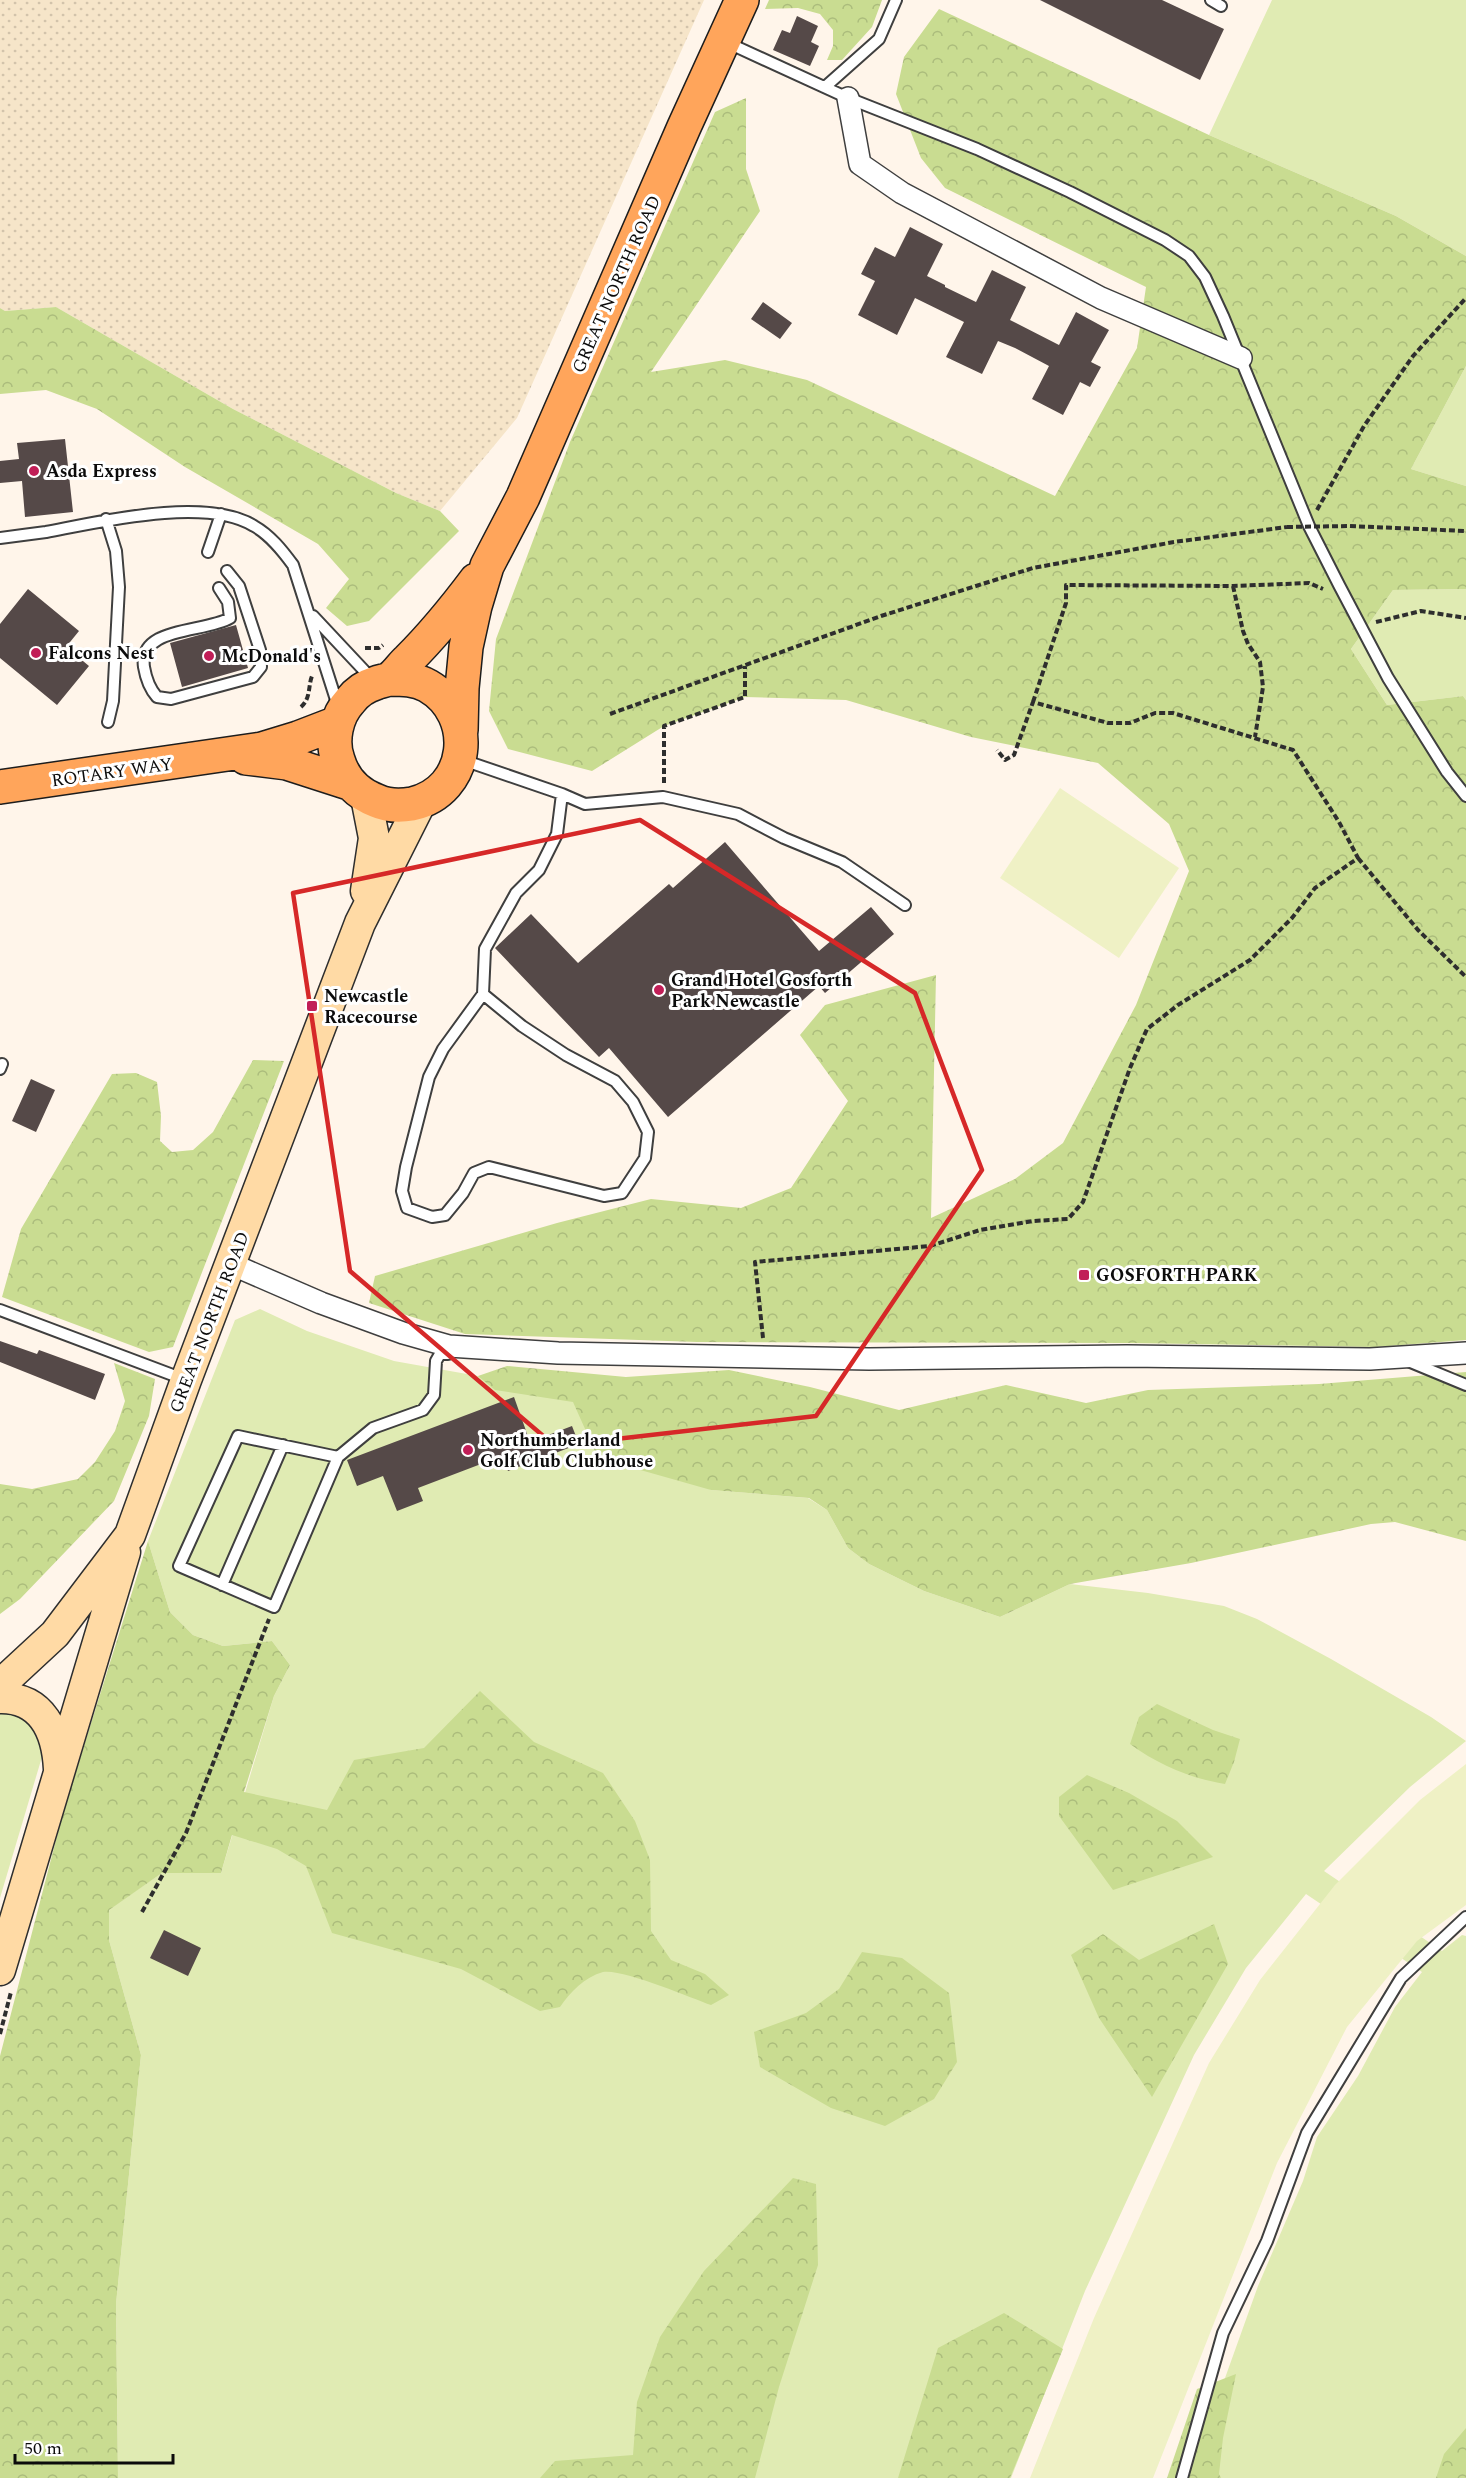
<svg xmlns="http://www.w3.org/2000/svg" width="1466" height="2478" font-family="Spectral,serif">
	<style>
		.farmland { fill: url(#farmland-dots) }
		.grass { fill: #e0ebb3 }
		.forest { fill: url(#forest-crowns) }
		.pitch { fill: #eff1c5 }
		.building { fill: #554948 }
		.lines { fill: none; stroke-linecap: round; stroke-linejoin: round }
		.lane-casing { stroke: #3f3f3f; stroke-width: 14 }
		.street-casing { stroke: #3f3f3f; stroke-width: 24 }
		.secondary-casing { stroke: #2e2e2e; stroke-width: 33 }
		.primary-casing { stroke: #1d1d1d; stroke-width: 36 }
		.path { stroke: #2e2e2e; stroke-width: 4; stroke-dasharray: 6 3; stroke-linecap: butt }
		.lane { stroke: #fff; stroke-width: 10 }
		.street { stroke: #fff; stroke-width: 21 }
		.secondary { stroke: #ffdaa5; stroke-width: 30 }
		.primary { stroke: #ffa55b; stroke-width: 33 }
		.path-bridge { stroke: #2e2e2e; stroke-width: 4; stroke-dasharray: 6 3; stroke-linecap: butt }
		.marked { fill: none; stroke: #d62828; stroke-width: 4.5; stroke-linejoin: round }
		.poi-dot { fill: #c11e57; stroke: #fff; stroke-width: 2 }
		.labels { text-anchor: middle; stroke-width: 6; stroke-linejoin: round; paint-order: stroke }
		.street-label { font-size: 18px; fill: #0c0c0c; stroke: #fff }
		.poi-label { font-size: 18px; font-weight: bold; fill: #0c0c0c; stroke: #fff; text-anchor: start }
	</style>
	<defs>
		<pattern id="farmland-dots" width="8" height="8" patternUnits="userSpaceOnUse" patternTransform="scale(1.5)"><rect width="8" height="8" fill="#f6e5c9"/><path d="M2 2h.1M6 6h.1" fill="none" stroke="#d2c3ab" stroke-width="1.8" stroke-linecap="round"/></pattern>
		<pattern id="forest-crowns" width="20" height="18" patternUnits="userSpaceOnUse" patternTransform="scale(1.5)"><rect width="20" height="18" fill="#c9dc91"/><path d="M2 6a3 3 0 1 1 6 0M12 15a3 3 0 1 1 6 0" fill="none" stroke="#abbc7c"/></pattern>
	</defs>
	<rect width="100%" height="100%" fill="#fff5ea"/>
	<path class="farmland" d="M0,0H704L517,418L440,511L396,493L233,409L56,307L5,311L0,308Z"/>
	<path class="grass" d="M1272,0H1466V256L1396,216L1209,135Z
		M1466,366V486L1411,469Z
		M1466,589V700L1463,696L1387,705L1351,649L1393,590Z
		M260,1309L307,1331L394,1361L478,1376L552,1382L711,1490L808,1498L827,1510L848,1548L869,1564L924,1591L1000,1617L1070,1584L1148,1593L1224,1606L1257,1619L1331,1659L1431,1717L1466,1741L1410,1787L1324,1871L1442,1951L1462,1935L1466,1936V2478H1196L1220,2392L1258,2286L1303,2181L1317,2137L1358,2076L1395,2007L1422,1972L1306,1894L1246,1968L1194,2055L1085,2291L1011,2478H118L116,2304L141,2055L109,1940V1909L162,1873H221L274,1696L290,1665L272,1641L223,1646L193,1635L170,1612L148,1541L235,1320Z
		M10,1712L29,1719L47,1740L0,1898V1714Z"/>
	<path class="forest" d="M769,0H882L872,27L842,60H827L833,46V30L820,14L798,8L765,9Z
		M939,9L1209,135L1396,216L1466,256V366L1411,469L1466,486V589L1393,590L1351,649L1387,705L1463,696L1466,700V1340L1376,1347L1129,1343L697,1342L465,1334L369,1303L375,1276L557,1223L651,1199L741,1208L791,1188L848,1101L800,1035L825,1005L936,975L931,1218L1015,1179L1063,1143L1136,1005L1189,871L1169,824L1098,763L971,737L846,700L745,697L664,726L592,771L508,749L489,711L496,639L570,442L715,112L746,98V169L760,211L651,372L725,360L807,380L1055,496L1137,348L1146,287L945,188L921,158L896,94L904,57Z
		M56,307L233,409L396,493L440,511L459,531L369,621L347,626L326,608L349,579L318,544L185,467L97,409L46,390L0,394V308L5,311Z
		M253,1060L284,1061L173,1347L149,1352L2,1297L21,1229L112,1074L136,1073L157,1082L161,1116L160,1141L172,1152L193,1150L213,1132Z
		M114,1363L155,1379L149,1416L114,1501L20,1599L0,1614V1484L32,1489L78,1479L95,1462L115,1431L125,1401Z
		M507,1366L626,1377L729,1370L810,1387L899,1410L1006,1385L1086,1403L1148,1390L1319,1384L1466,1372V1541L1395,1522L1371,1524L1191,1563L1070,1584L1000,1617L924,1591L869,1564L848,1548L827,1510L809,1498L711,1490L598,1458L573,1402L495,1390L478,1376Z
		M148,1541L170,1612L193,1635L223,1646L272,1641L290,1665L274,1696L244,1792L327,1810L354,1760L424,1748L480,1691L534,1742L603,1773L635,1821L650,1860L651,1931L671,1960L705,1974L729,1995L711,2005C692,1998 621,1968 603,1972C585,1977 570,1992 560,2007L540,2011L461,1969L332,1933L306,1866L277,1849L232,1835L221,1873H162L109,1910V1940L141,2055L116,2304L118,2478H0V2056L63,1813Z
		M1157,1704L1213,1730L1240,1739L1234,1762L1225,1784C1189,1778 1159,1765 1130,1744L1139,1717Z
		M1087,1775L1129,1793L1177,1821L1213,1857L1113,1890L1059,1816V1797Z
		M1214,1924L1228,1964L1152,2097L1099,2018L1071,1955L1103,1934L1139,1960Z
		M862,1952L902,1958L949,1993L957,2062L934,2099L885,2126L831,2108L760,2067L754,2032L806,2013L839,1989Z
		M793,2178L816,2184L818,2265L779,2387L755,2478H540L555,2461L633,2455L637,2402L660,2337L704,2271Z
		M1004,2313L1063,2349L1010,2478H898L938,2348Z
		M1236,2374L1223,2438L1219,2474L1221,2478H1167L1197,2389Z
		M1466,2428V2478H1436L1444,2454Z"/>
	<path class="pitch" d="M1060,788L1179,868L1119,958L1000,878Z
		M1466,1764V1905L1417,1941L1347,2027L1277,2163L1153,2478H1030L1094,2318L1209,2063L1260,1980L1335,1885L1420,1800Z"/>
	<path class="building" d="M1040,0H1162L1224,29L1200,80Z
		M797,16L818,26L811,42L819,46L810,66L773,50L782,30L790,33Z
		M910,227L943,244L927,276L945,285V287L976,302L992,270L1026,287L1010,320L1059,345L1076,312L1109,330L1091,362L1101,367L1090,387L1080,382L1063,415L1032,399L1049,366L1015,348L998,341L982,374L946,357L964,322L915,298L897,335L858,315L875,281L861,274L875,247L895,257Z
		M763,302L792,323L780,339L751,319Z
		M65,439L73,512L25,517L22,481L0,483V461L19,459L17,443Z
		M28,589L79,631L66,647L89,666L57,705L0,658V624Z
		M236,625L248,668L182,687L170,643Z
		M725,842L819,951L871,907L894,934L825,993L819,986L668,1117L609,1048L599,1057L495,948L531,914L578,963L669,884L673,888Z
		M31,1079L55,1090L36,1132L12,1121Z
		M0,1341L37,1354L39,1350L105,1374L95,1400L0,1362Z
		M514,1397L530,1442L572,1426L579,1444L508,1471L502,1456L418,1488L423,1501L397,1511L383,1476L357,1486L347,1460Z
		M164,1930L201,1948L188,1976L150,1958Z"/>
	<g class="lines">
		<g class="lane-casing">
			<path id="lane" d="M1211,0L1221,6
				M726,42L848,98L977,149L1070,192L1165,240L1189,256L1205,277L1223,316L1309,526L1339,585L1388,678L1447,772L1466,796
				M825,87L879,39L896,0
				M106,519L116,551L119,587L113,701L108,722
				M0,538C15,536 31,534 46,532C99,522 206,496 254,526C270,535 282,550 293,565L338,706
				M208,552L221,514
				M219,588L228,602L230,618C205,633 138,626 144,667C146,679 149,688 157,697L171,699L253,677L261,667L260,650L239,586L227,571
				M313,616L372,679
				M460,759L562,794L585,804L663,797L738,814L784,838L842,862L905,905
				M483,994L443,1049L429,1077L406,1167L402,1191L407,1208L432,1217L445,1215L463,1193L474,1173L489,1167L604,1196L622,1193L645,1158L648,1132L633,1102L615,1081L566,1055L522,1026L483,994L485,949L516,893L539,870L557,834L562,794
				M0,1069L2,1064
				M0,1310L186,1380
				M1408,1361L1466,1385
				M338,1457L238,1436L179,1566L274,1607L338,1457L373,1428L423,1410L434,1395L436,1361L440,1354H448V1349
				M222,1585L283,1445
				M1182,2478L1223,2333L1267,2241L1307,2133L1401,1978L1466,1917"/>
		</g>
		<g class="street-casing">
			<path id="street" d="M848,98L860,164L902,193L1101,298L1241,358
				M231,1264L321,1303L403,1333L449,1346L558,1353L869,1359L1127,1356L1370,1359L1466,1353"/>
		</g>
		<g class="secondary-casing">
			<path id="secondary" d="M366,891L374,838L366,797
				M0,1685L55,1634L130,1535L186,1380L360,923L421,802
				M0,1698C43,1697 57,1732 59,1769
				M0,1970L125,1552"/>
		</g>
		<g class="primary-casing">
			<path id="primary" d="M389,679C402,679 416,679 428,686C478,715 470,791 412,804C400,806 388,806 377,801C358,794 344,780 338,760C331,741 336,716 350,701C356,693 366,686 376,683C380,681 385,681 389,679C396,675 402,665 408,660C433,635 455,608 476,580
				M461,730L462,688L466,647L475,606L487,566L523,497L684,127L742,0
				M246,758L287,763L349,783
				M0,787L262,749L298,738L337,723"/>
		</g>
		<path class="path" d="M1317,510L1364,426L1413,356L1466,298
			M1350,526L1466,531
			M1233,586L1243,631L1248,644L1260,662L1263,687L1255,737
			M1376,622L1421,611L1466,618
			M365,648H379L383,645
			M1033,702L1066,603V585L1233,586L1309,583L1323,589
			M301,707C311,698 308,686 312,676
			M610,714L881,616L1033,568L1174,542L1287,527
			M664,783V726L745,697V666
			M1358,858L1418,930L1466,977
			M763,1338L755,1262L930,1246L980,1230L1033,1221L1068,1219L1083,1202L1130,1068L1147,1029L1178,1005L1250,960L1292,918L1315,888L1358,858L1339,822L1293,750L1173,713H1155L1130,723H1108L1033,702L1014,755L1005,760L997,750
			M142,1912L186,1833L269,1619
			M0,2034L11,1992"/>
		<use href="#lane" class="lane"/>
		<use href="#street" class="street"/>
		<use href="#secondary" class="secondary"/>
		<use href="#primary" class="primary"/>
		<path class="path-bridge" d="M1287,527L1350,526"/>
	</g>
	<path class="marked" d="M640,820L915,993L982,1170L816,1416L555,1446L350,1271L293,893Z"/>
	<g class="poi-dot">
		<circle cx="34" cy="471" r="6"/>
		<circle cx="36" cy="653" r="6"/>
		<circle cx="209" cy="656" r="6"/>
		<circle cx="659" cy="990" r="6"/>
		<rect x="306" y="1000" width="12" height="12" rx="3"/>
		<rect x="1078" y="1269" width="12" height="12" rx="3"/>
		<circle cx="468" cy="1450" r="6"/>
	</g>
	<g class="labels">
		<g class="street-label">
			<text transform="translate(616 284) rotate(-66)" y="6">GREAT NORTH ROAD</text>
			<text transform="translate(112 772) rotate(-8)" y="6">ROTARY WAY</text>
			<text transform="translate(209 1322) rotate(-69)" y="6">GREAT NORTH ROAD</text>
		</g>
		<g class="poi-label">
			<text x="46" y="477">Asda Express</text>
			<text x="48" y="659">Falcons Nest</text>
			<text x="221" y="662">McDonald's</text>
			<text x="671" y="986">Grand Hotel Gosforth<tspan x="671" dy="21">Park Newcastle</tspan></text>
			<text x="324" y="1002">Newcastle<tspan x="324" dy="21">Racecourse</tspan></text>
			<text x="1096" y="1281">GOSFORTH PARK</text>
			<text x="480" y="1446">Northumberland<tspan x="480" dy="21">Golf Club Clubhouse</tspan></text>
		</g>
	</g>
	<path d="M15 2454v9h158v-9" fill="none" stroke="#0c0c0c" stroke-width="3"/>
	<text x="24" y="2454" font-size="18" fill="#0c0c0c" stroke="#ffffff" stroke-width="4.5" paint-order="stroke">50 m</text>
</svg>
